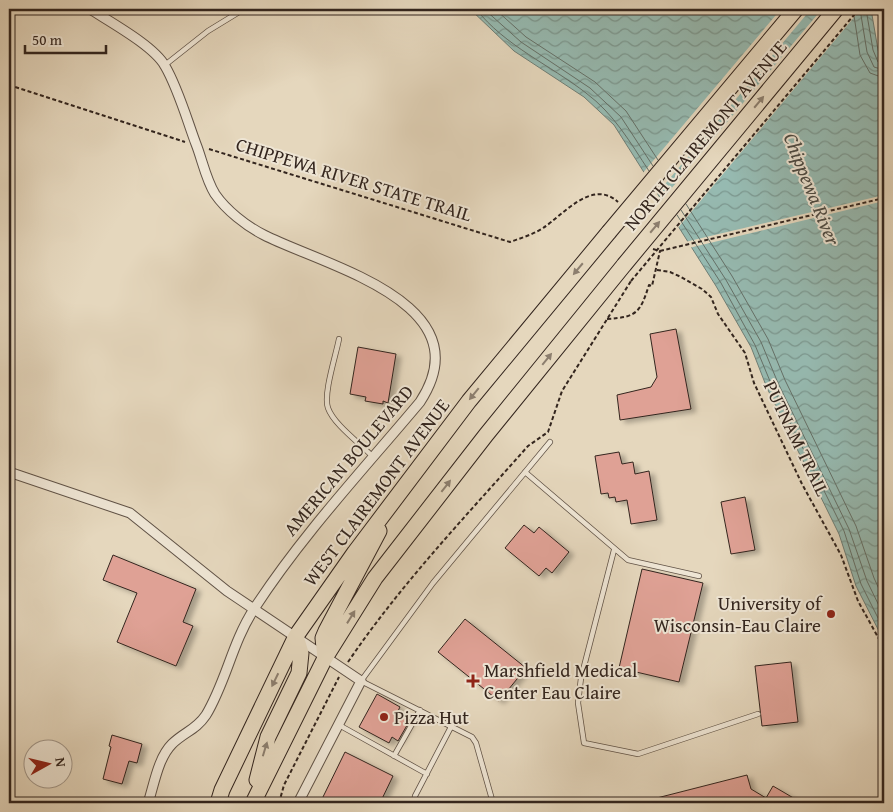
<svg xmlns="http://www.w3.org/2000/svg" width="893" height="812" font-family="'Gentium Book Plus',serif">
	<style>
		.water { fill: url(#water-waves); stroke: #6e7e76 }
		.pier { fill: #e5d7bd }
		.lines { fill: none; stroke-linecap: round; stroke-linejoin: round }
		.shore { stroke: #647068; stroke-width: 1 }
		.building { fill: #dfa195; stroke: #33251e; filter: url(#shadow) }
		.lane-casing { stroke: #605246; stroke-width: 6 }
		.street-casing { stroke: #605246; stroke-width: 11 }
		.primary-casing { stroke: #33251e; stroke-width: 17 }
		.path { stroke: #33251e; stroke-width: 2; stroke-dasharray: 4 2.5; stroke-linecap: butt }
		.lane { stroke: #eee5d4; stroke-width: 4.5 }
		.street { stroke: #eee5d4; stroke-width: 9 }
		.primary { stroke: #e5d7bd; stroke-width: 15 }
		.primary-bridge-casing { stroke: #33251e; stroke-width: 17; stroke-linecap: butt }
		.path-bridge { stroke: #33251e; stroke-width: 2; stroke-dasharray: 4 2.5; stroke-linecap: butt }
		.primary-bridge { stroke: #e5d7bd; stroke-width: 15 }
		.oneway { fill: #8c7e6e }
		.poi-dot { fill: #8f2418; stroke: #eee5d4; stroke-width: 2 }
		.labels { text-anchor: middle; stroke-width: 4; stroke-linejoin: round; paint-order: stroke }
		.street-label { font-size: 19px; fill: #33251e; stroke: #eee5d4 }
		.poi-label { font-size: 19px; fill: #33251e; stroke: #eee5d4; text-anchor: start }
		.water-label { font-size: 20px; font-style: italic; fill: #4c4a43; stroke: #eee5d4 }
	</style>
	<defs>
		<pattern id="water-waves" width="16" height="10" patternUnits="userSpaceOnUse" patternTransform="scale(1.25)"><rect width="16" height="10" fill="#96bab1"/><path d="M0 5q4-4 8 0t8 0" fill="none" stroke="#7b978f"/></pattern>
		<filter id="shadow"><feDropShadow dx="5" dy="3" stdDeviation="2.5" flood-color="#0004"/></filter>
	</defs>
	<rect width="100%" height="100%" fill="#e5d7bd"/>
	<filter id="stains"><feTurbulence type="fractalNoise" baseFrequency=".004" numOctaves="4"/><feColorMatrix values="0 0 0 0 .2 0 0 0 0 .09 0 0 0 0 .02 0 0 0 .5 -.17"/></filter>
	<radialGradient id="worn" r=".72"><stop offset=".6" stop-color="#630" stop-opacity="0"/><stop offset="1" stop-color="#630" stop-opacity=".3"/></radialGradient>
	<path class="water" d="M470,9H871L878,50L884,64V641L856,586L839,534L767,388L751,347L716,286L614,125L584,97L514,51Z"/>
	<path class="pier" d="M781,9H811L656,195L642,174Z
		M822,9H861L677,229L660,202Z
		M884,195V201L689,248L685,242Z"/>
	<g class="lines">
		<path class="shore" d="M476,9C505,46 550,65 586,93C614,114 630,142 649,171
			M484,9L521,42L590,88L621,117L653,166
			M495,9L526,37L595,82L626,111L658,160
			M853,9L860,55L870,73L884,78
			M860,9L867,52L874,67L884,70
			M866,9L873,50L878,62L884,64
			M686,204L732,276L768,339L785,380L856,526L874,578L884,600
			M681,210L726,280L761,342L778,383L849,529L867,581L884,616
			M677,215L721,283L755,345L772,386L844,531L861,584L884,630"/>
	</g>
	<path class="building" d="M676,329L691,409L620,420L617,395L651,387L657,377L650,334Z
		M358,347L396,354L388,403L383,401V404L365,401L366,397L350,394Z
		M619,452L622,464L633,462L635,474L649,471L657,520L631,524L627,500L616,502L615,497L609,498L608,493L601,494L595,456Z
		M745,497L755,550L731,554L721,502Z
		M524,525L534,533L539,527L569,552L552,573L546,568L539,576L505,548Z
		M113,555L196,589L183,622L193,626L176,666L117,642L137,593L103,580Z
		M642,569L703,583L679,682L619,668Z
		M465,619L526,668L499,701L438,652Z
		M791,662L798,722L762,726L755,666Z
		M377,694L400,707L397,713L410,720L398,741L392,737L389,743L359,727Z
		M112,735L142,744L137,763L129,761L122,784L103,779L111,747L109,746Z
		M345,752L393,776L380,803H326L321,801Z
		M747,775L751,789L766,798L773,786L802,803H649V800Z"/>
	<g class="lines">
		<g class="lane-casing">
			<path id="lane" d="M165,65L208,31L244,9
				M339,339C336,355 323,394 328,408C334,425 361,444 373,457
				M525,472L628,560L699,576
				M614,550L581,678L578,703L584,743L638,754L758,714
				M339,725L427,774
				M394,756L420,710
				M414,803L415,796L452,725
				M493,803L476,743L472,737L361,681L433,583L550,442"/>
		</g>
		<g class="street-casing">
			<path id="street" d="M90,9C110,22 154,46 165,66C178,88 187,120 196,144C202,159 206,180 215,194C226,210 246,226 264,235C325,266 485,303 420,402C363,470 302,535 254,609C232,643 226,682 206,715C196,730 184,732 172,744C158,758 154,785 148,803
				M9,472L130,513L227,591L361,681L298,803"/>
		</g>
		<g class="primary-casing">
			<path id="primary" d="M325,658L323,638L326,631L379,531
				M257,780L268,737L299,673L301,653L296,636
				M218,803L222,790L296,636L355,552L469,401L609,232
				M253,803L325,658L375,578L486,435L624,265"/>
		</g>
		<path class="path" d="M9,85L185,142
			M209,149L510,242C521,238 532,235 543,228C562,216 592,178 618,202
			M653,249L660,251
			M660,251L884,198
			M657,270L670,272L681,277L702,289L711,297L718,314L745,353L754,383L802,484L841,555L858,601L884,648
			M607,319C637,317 640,313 649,285L652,286L660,251
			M348,662C401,584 466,516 528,446L548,432L562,391L631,281
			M279,803L284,785L339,677"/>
		<use href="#lane" class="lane"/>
		<use href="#street" class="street"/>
		<use href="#primary" class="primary"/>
		<g class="primary-bridge-casing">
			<path id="primary-bridge" d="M609,232L796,9
				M624,265L836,9"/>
		</g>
		<path class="path-bridge" d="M631,281L859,9"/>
		<use href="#primary-bridge" class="primary-bridge"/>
	</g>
	<defs><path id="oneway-solid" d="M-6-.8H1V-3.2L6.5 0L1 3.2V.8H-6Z" transform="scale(1.25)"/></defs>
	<g class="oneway">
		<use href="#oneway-solid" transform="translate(759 102) rotate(-50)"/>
		<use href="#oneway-solid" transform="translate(655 227) rotate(-50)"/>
		<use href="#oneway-solid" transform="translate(578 269) rotate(130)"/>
		<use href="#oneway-solid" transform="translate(547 359) rotate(-51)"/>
		<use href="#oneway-solid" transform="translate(474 394) rotate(129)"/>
		<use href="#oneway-solid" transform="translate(446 486) rotate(-52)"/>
		<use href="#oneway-solid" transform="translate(351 617) rotate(-58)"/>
		<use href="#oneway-solid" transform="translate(275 680) rotate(116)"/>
		<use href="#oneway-solid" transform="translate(265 749) rotate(-73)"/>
	</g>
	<g class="poi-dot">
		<circle cx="831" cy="614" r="5"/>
		<path d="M470.5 673.5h5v5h5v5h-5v5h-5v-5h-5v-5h5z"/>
		<circle cx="384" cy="717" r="5"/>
	</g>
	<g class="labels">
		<g class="street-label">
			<text transform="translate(705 135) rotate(-50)" y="7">NORTH CLAIREMONT AVENUE</text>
			<text transform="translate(354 179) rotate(17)" y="7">CHIPPEWA RIVER STATE TRAIL</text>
			<text transform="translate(797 438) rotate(64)" y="7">PUTNAM TRAIL</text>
			<text transform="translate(348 460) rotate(-50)" y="7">AMERICAN BOULEVARD</text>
			<text transform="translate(376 492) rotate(-53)" y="7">WEST CLAIREMONT AVENUE</text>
		</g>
		<g class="poi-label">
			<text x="821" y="610" text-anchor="end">University of<tspan x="821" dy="22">Wisconsin-Eau Claire</tspan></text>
			<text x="484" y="677">Marshfield Medical<tspan x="484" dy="22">Center Eau Claire</tspan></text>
			<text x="394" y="724">Pizza Hut</text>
		</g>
		<g class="water-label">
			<text transform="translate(812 189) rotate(68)" y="7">Chippewa River</text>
		</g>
	</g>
	<rect width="893" height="812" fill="none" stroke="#e5d7bd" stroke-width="30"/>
	<rect x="10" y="10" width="873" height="792" fill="none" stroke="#33251e" stroke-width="2.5"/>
	<rect x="15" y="15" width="863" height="782" fill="none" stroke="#33251e"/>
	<g transform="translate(48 764) rotate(82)"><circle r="24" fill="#eee5d4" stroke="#a3988b"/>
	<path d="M0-4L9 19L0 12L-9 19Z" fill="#8f2418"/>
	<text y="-8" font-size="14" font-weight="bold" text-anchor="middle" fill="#33251e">N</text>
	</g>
	<path d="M25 45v8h81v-8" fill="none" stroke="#33251e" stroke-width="2.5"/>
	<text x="32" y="45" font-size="15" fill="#33251e" stroke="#eee5d4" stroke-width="4" paint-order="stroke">50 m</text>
	<rect width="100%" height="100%" filter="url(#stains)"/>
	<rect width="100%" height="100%" fill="url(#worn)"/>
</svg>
